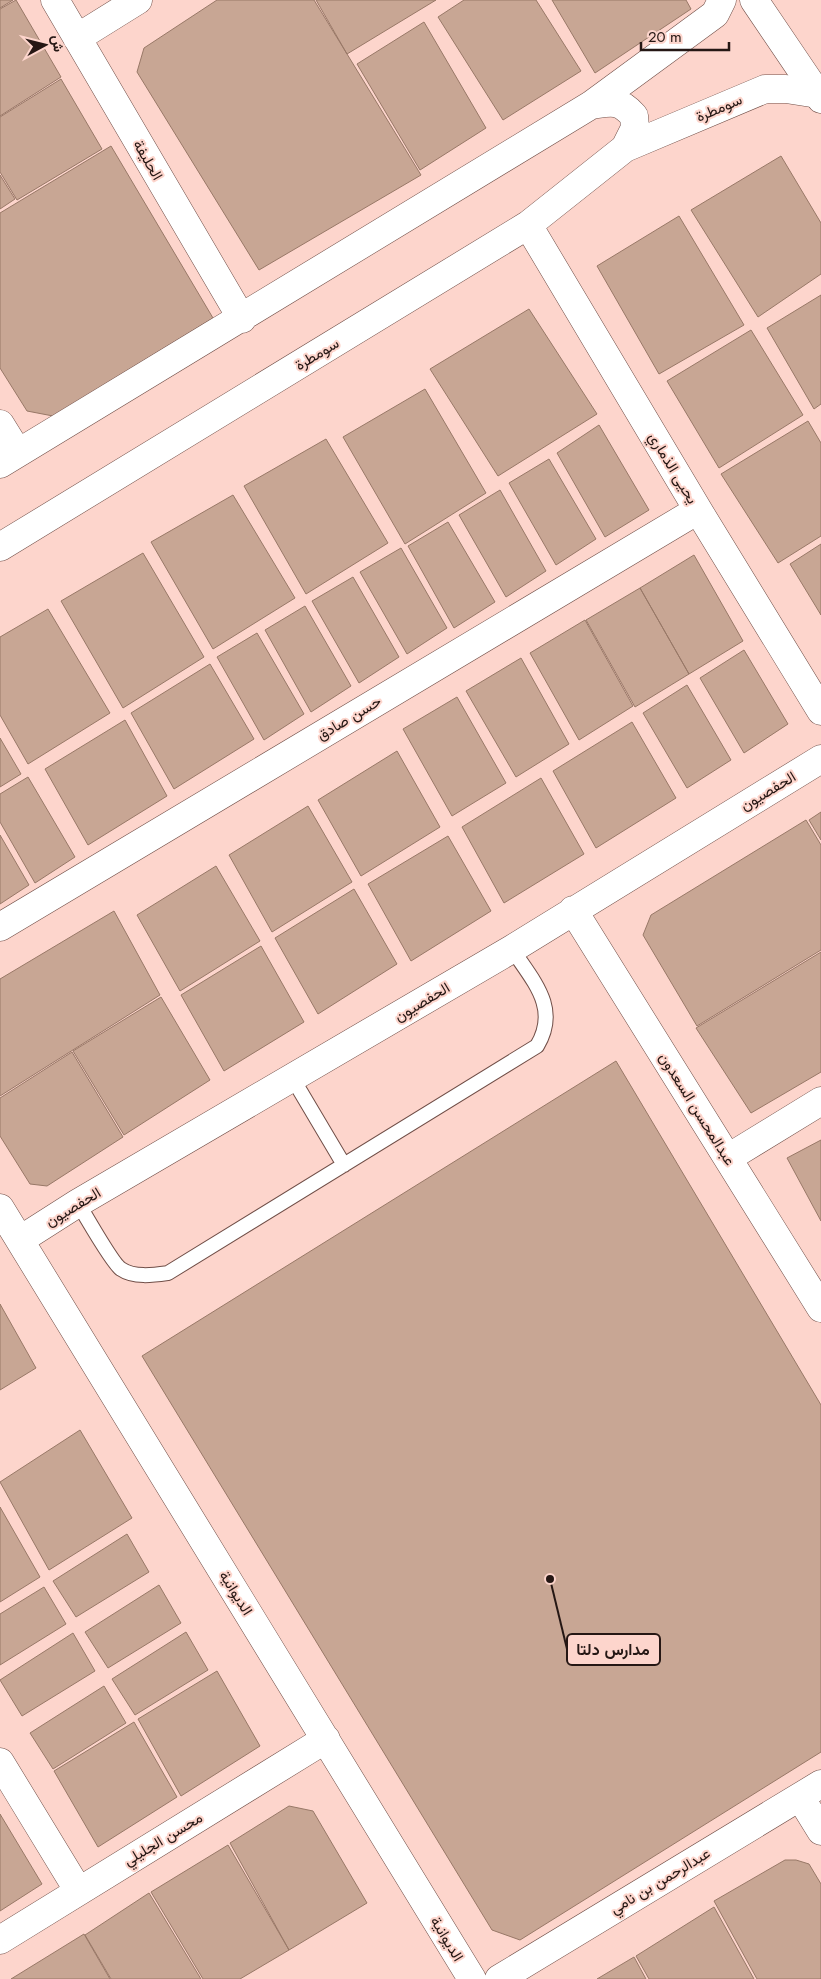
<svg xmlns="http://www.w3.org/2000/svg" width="821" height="1979" font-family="Jost,Vazirmatn,sans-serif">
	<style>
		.building { fill: #c8a694; stroke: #987867 }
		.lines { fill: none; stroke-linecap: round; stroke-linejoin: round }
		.lane-casing { stroke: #704e47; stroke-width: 16 }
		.street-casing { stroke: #704e47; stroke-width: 29 }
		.secondary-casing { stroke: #704e47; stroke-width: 29 }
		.lane { stroke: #fff; stroke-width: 14 }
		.street { stroke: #fff; stroke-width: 28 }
		.secondary { stroke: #fff; stroke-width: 28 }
		.labels { text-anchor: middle; stroke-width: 4; stroke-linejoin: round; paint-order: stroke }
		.street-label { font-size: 15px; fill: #251714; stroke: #fdd5cc }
		.leader { fill: none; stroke: #251714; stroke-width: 2 }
		.callout-dot { fill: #251714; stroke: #fdd5cc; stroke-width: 2 }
		.callout { fill: #fdd5cc; stroke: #251714; stroke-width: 2 }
		.callout-label { font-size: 16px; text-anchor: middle; font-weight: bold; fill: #251714 }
	</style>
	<rect width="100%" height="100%" fill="#fdd5cc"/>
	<path class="building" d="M0,0H13L0,8Z
		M16,0L61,77L0,116V9Z
		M217,0H314L421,175L259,270L137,72L144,48Z
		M316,0H436L347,54Z
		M464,0H536L581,71L503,120L438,17Z
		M552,0H686L691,9L595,73Z
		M424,22L486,128L420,170L357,64Z
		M61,79L102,149L17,200L0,172V117Z
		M111,146L213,318L53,416L27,411L0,368V213Z
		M781,156L821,223V274L758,317L691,210Z
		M0,175L15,199L0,209Z
		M679,216L744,325L659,374L597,266Z
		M821,295V404L814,409L767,328Z
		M529,309L597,414L498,476L430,369Z
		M751,330L803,415L719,468L667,381Z
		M425,389L486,493L405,544L343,437Z
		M808,421L821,443V536L778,563L721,474Z
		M599,425L649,510L605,537L557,453Z
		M326,439L388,543L306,594L244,486Z
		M549,459L596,539L556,565L509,483Z
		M500,490L546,571L506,597L459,515Z
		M233,495L295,598L213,649L151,542Z
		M448,522L495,602L454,628L408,546Z
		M821,544V615L790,564Z
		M401,548L447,628L407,654L360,572Z
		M143,553L204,657L123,708L61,601Z
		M694,555L743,641L689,674L640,588Z
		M353,577L399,657L359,683L312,601Z
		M640,588L689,674L635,707L586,620Z
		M305,606L351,686L311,712L265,630Z
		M48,609L110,713L28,764L0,715V637Z
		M585,620L633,706L579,740L530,653Z
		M257,633L304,714L264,740L217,657Z
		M744,650L788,724L744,753L700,678Z
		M521,658L569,744L516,777L466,691Z
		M210,664L254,739L174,789L131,713Z
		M687,685L731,760L687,788L643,713Z
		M457,697L506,783L452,816L403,729Z
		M125,720L167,796L88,845L45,769Z
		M632,722L676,798L596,848L553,771Z
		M0,738L21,774L0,787Z
		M397,751L440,827L361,876L318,800Z
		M28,777L75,857L35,883L0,822V794Z
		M541,778L584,854L504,903L462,827Z
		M308,806L352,882L272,932L229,855Z
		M821,812V840L809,820Z
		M806,820L821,845V950L697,1026L643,935L651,915Z
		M0,835L29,885L0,904Z
		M448,836L491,911L411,961L368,884Z
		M216,866L260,941L180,991L137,915Z
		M354,889L397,964L318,1014L275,938Z
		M114,911L160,995L0,1096V979Z
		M261,946L304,1022L224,1071L181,995Z
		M821,952V1072L751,1113L696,1028Z
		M161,997L210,1080L124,1135L73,1051Z
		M72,1052L123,1137L47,1186L30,1184L0,1136V1098Z
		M616,1061L821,1405V1752L520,1940L492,1930L142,1356Z
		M821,1140V1221L787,1158Z
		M0,1304L36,1368L0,1390Z
		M80,1430L132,1518L49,1570L0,1482Z
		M0,1507L40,1577L0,1602Z
		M127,1534L149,1572L76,1617L53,1581Z
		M159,1585L181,1623L108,1668L85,1632Z
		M44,1587L66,1624L0,1665V1614Z
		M186,1632L208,1670L135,1715L112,1679Z
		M73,1633L95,1671L22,1716L0,1680Z
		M217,1671L260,1746L181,1796L138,1719Z
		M104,1686L126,1723L53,1769L30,1733Z
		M134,1722L177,1797L98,1847L54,1771Z
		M289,1806L313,1811L367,1903L289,1950L230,1843Z
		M0,1814L42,1884L0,1911Z
		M228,1845L289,1950L240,1979H203L151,1892Z
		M785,1860H796L809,1864L821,1884V1979H757L714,1901Z
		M149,1893L201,1979H111L85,1935Z
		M714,1907L754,1979H649L636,1956Z
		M84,1934L110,1979H11Z
		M634,1957L646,1979H597Z"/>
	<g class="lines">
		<g class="lane-casing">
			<path id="lane" d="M293,1079L344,1165
				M78,1203C85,1215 113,1264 121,1269C134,1278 154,1275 168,1273L537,1046C560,1008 533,981 512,949"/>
		</g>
		<g class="street-casing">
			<path id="street" d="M55,0L242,319
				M77,38L138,0
				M591,105C612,102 619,99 634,116L635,128L625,148
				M528,225L698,510L821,711
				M0,424L18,453
				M0,464L591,105L715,14L722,0
				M0,547L528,225L625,148L765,89H786L818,94
				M573,910L821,1308
				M0,927L698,510
				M728,1158L821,1101
				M0,1208L472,1979
				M20,1240L78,1203L512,949L821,759
				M0,1762L78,1890
				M800,1797L821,1831
				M0,1940L326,1739
				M499,1979L821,1784"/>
		</g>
		<g class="secondary-casing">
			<path id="secondary" d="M754,0L821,99"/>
		</g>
		<use href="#lane" class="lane"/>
		<use href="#street" class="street"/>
		<use href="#secondary" class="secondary"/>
	</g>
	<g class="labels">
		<g class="street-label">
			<text transform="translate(719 108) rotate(-23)" y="5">سومطرة</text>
			<text transform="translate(148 160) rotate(60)" y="5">الحليفة</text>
			<text transform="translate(317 354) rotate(-31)" y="5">سومطرة</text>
			<text transform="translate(673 468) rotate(59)" y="5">يحيى الذماري</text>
			<text transform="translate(349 718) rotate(-31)" y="5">حسن صادق</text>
			<text transform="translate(768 791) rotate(-31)" y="5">الحفصيون</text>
			<text transform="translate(422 1002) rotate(-31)" y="5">الحفصيون</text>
			<text transform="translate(697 1109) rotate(58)" y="5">عبدالمحسن السعدون</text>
			<text transform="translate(73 1207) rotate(-31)" y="5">الحفصيون</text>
			<text transform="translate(236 1593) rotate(58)" y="5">الديوانية</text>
			<text transform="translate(163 1839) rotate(-31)" y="5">محسن الجليلي</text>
			<text transform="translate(660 1881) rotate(-31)" y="5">عبدالرحمن بن نامي</text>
			<text transform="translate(447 1939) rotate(59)" y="5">الديوانية</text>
		</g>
	</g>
	<path class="leader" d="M550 1579L567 1649"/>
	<circle class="callout-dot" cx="550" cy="1579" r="5"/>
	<rect class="callout" x="567" y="1634" width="93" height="31" rx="5"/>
	<g class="callout-label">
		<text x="613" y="1655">مدارس دلتا</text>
	</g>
	<g transform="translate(45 45) rotate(83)" stroke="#fdd5cc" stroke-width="4" paint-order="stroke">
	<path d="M0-4L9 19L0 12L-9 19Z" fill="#251714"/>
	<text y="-8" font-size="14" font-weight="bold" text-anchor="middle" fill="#251714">ش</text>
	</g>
	<path d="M641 42v8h88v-8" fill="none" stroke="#251714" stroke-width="2.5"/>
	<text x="648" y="42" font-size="15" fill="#251714" stroke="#fdd5cc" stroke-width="4" paint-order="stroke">20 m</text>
</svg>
